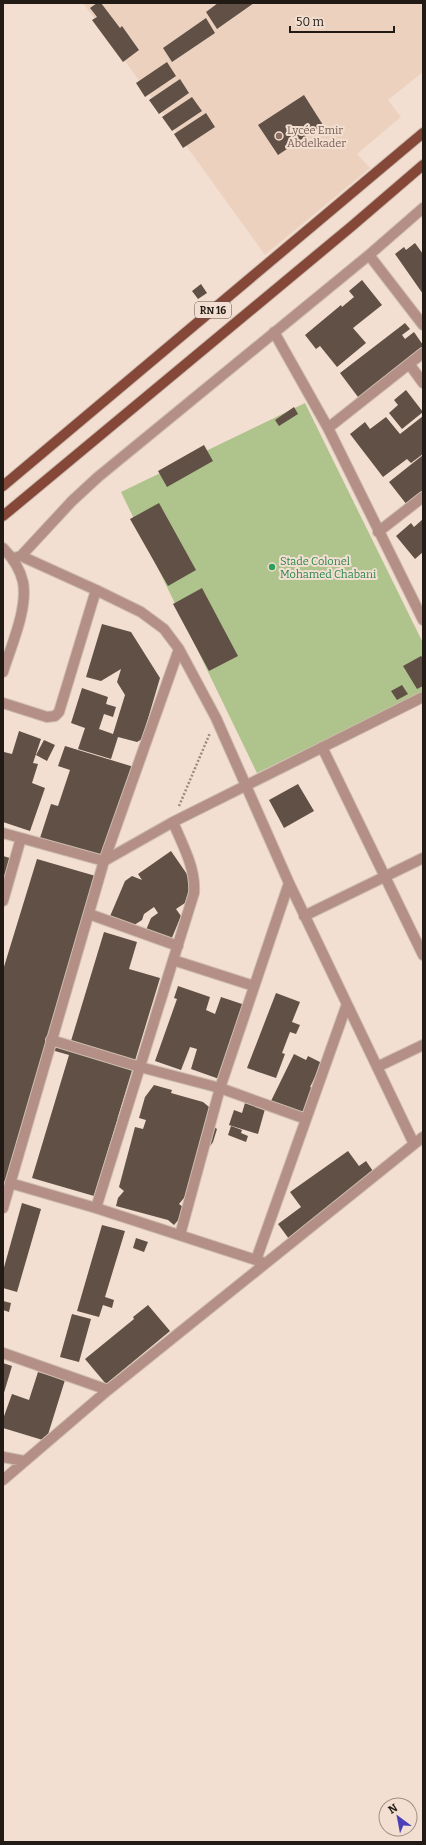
<svg xmlns="http://www.w3.org/2000/svg" width="426" height="1845" font-family="Bitter,serif">
	<style>
		.built { fill: #ecd1bf }
		.green { fill: #afc38d }
		.building { fill: #615045 }
		.lines { fill: none; stroke-linecap: round; stroke-linejoin: round }
		.minor-casing { stroke: #cdbcaf; stroke-width: 12 }
		.major-casing { stroke: #cdbcaf; stroke-width: 12 }
		.path { stroke: #998a80; stroke-width: 2.5; stroke-dasharray: 2 2; stroke-linecap: butt }
		.minor { stroke: #b38f85; stroke-width: 10 }
		.major { stroke: #854838; stroke-width: 10 }
		.education-dot { fill: #8d6e63; stroke: #f3dfd1; stroke-width: 1.5 }
		.leisure-dot { fill: #2e9e5b; stroke: #f3dfd1; stroke-width: 1.5 }
		.labels { text-anchor: middle; stroke-width: 4; stroke-linejoin: round; paint-order: stroke }
		.shield { fill: #f3dfd1; stroke: #60554d; stroke-width: 1 }
		.shield-label { font-size: 10px; font-weight: bold; fill: #211a15 }
		.education-label { font-size: 11px; fill: #785e54; stroke: #f3dfd1; text-anchor: start }
		.leisure-label { font-size: 11px; fill: #27864d; stroke: #f3dfd1; text-anchor: start }
	</style>
	<rect width="100%" height="100%" fill="#f3dfd1"/>
	<path class="built" d="M83,3H423V72L388,100L401,117L357,154L370,168L265,255Z"/>
	<path class="green" d="M305,403L423,643V693L257,773L121,492Z"/>
	<path class="building" d="M97,3H101L120,28L122,26L139,50L123,62L92,20L97,17L90,8Z
		M218,3H254L217,29L206,12Z
		M206,18L215,33L172,62L163,48Z
		M167,62L176,76L145,97L136,83Z
		M180,79L189,93L159,114L149,100Z
		M304,95L323,125L278,155L258,125Z
		M192,97L202,111L172,131L162,117Z
		M206,113L215,127L183,148L174,134Z
		M415,243L423,254V294L395,254L404,247L406,250Z
		M362,280L382,305L353,328L366,343L337,367L320,346L316,349L305,335L341,305L342,307L354,297L349,291Z
		M201,284L207,293L198,299L192,291Z
		M405,323L410,329L402,335L405,339L414,332L423,345V353L361,401L340,373Z
		M406,390L423,412L402,429L389,413L398,405L394,400Z
		M294,407L298,414L279,426L275,420Z
		M423,416V454L411,463L407,459L383,477L350,434L365,422L370,429L386,417L400,434Z
		M204,445L213,461L167,487L158,471Z
		M423,455V501L411,510L389,482Z
		M159,503L196,570L168,586L130,519Z
		M423,519V552L415,559L396,536L411,523L414,527Z
		M202,588L238,656L209,671L173,604Z
		M102,624L131,632L160,678L142,739L137,742L118,737L111,759L78,749L85,728L71,723L82,688L108,697L106,704L116,707L113,717L104,714L99,729L113,734L125,695L117,682L121,669L101,681L86,677Z
		M421,656L423,658V686L417,689L403,666Z
		M402,685L408,694L397,700L391,691Z
		M19,731L41,739L33,763L38,764L32,783L45,788L30,831L3,822V754L4,752L12,754Z
		M44,740L55,745L47,761L36,755Z
		M65,746L134,767L106,858L40,838L51,804L58,806L70,770L58,766Z
		M298,784L314,811L284,828L269,800Z
		M171,851L200,893L176,909L181,916L171,940L146,930L151,918L158,913L154,907L144,914L142,920L128,929L108,921L125,881L132,876L142,880L138,874Z
		M3,856L17,860L11,879L3,877Z
		M37,859L99,877L51,1035L71,1041L104,932L137,942L129,969L160,978L117,1120L122,1112L124,1124L117,1121L94,1196L32,1178L69,1055L48,1049L3,1196V970Z
		M178,986L210,997L206,1010L215,1014L221,997L248,1006L222,1080L191,1069L197,1049L190,1047L181,1070L155,1061L177,999L174,998Z
		M276,993L300,1002L292,1022L300,1025L296,1034L290,1032L282,1053L285,1054L276,1078L247,1068Z
		M294,1054L306,1060L308,1056L322,1063L310,1087L315,1089L301,1116L271,1101Z
		M154,1085L172,1090L171,1093L203,1102L214,1111L207,1122L217,1129L213,1142L208,1149L188,1193L179,1204L183,1207L180,1218L174,1225L168,1220L116,1206L118,1198L124,1191L119,1187L135,1127L143,1129L146,1120L139,1118L145,1097Z
		M245,1103L265,1109L258,1134L229,1125L234,1110L242,1113Z
		M231,1126L242,1130L241,1133L248,1136L246,1142L228,1135Z
		M348,1151L359,1166L366,1161L375,1174L289,1239L278,1224L301,1207L290,1192Z
		M22,1203L41,1209L17,1292L3,1288V1271Z
		M102,1225L125,1231L105,1297L114,1300L112,1308L103,1305L99,1317L77,1311Z
		M136,1238L148,1242L144,1252L133,1248Z
		M3,1301L11,1303L9,1312L3,1310Z
		M148,1305L170,1331L106,1384L85,1359L134,1319L133,1317Z
		M72,1314L91,1319L79,1362L60,1357Z
		M3,1363L12,1366L3,1396Z
		M38,1372L65,1380L46,1441L3,1428V1419L12,1394L29,1400Z"/>
	<g class="lines">
		<g class="minor-casing">
			<path id="minor" d="M369,255L423,325
				M274,332L328,428L423,620
				M410,365L423,383
				M328,428L423,353
				M378,532L423,497
				M3,548C12,557 20,569 23,582C28,609 11,646 3,672
				M21,556L96,590L141,612L164,629L179,649L216,718L289,883L414,1144
				M13,558L21,556L72,501L98,477L369,255L423,208
				M3,703L47,717L55,716L59,712L96,590
				M322,747L423,955
				M3,833L104,861L173,822L423,697
				M3,901L21,838
				M89,914L178,946
				M304,916L423,858
				M173,960L254,986
				M51,1040L140,1067L220,1088L306,1119
				M377,1067L423,1045
				M10,1183L96,1208L262,1262
				M3,1208L104,861L179,649
				M96,1208L194,893C196,868 182,844 173,822
				M180,1235L220,1088L289,883
				M256,1260L347,1004
				M3,1353L108,1390
				M3,1457L24,1461
				M3,1480L108,1390L423,1137"/>
		</g>
		<g class="major-casing">
			<path id="major" d="M3,486L423,133
				M3,516L352,226L423,165"/>
		</g>
		<path class="path" d="M179,806L210,733"/>
		<use href="#minor" class="minor"/>
		<use href="#major" class="major"/>
	</g>
	<circle class="education-dot" cx="279" cy="136" r="4"/>
	<circle class="leisure-dot" cx="272" cy="567" r="4"/>
	<g class="labels">
		<rect class="shield" x="195" y="302" width="36" height="16" rx="3"/>
		<g class="shield-label">
			<text x="213" y="314">RN 16</text>
		</g>
		<g class="education-label">
			<text x="287" y="134">Lycée Emir<tspan x="287" dy="13">Abdelkader</tspan></text>
		</g>
		<g class="leisure-label">
			<text x="280" y="565">Stade Colonel<tspan x="280" dy="13">Mohamed Chabani</tspan></text>
		</g>
	</g>
	<rect width="426" height="1845" fill="none" stroke="#211a15" stroke-width="8"/>
	<g transform="translate(398 1817) rotate(328)"><circle r="19" fill="#f3dfd1" stroke="#9f9086"/>
	<path d="M0-3L7 15L0 10L-7 15Z" fill="#4940b7"/>
	<text y="-6" font-size="11" font-weight="bold" text-anchor="middle" fill="#211a15">N</text>
	</g>
	<path d="M290 26v6h104v-6" fill="none" stroke="#211a15" stroke-width="2"/>
	<text x="296" y="26" font-size="12" fill="#211a15" stroke="#f3dfd1" stroke-width="3" paint-order="stroke">50 m</text>
</svg>
